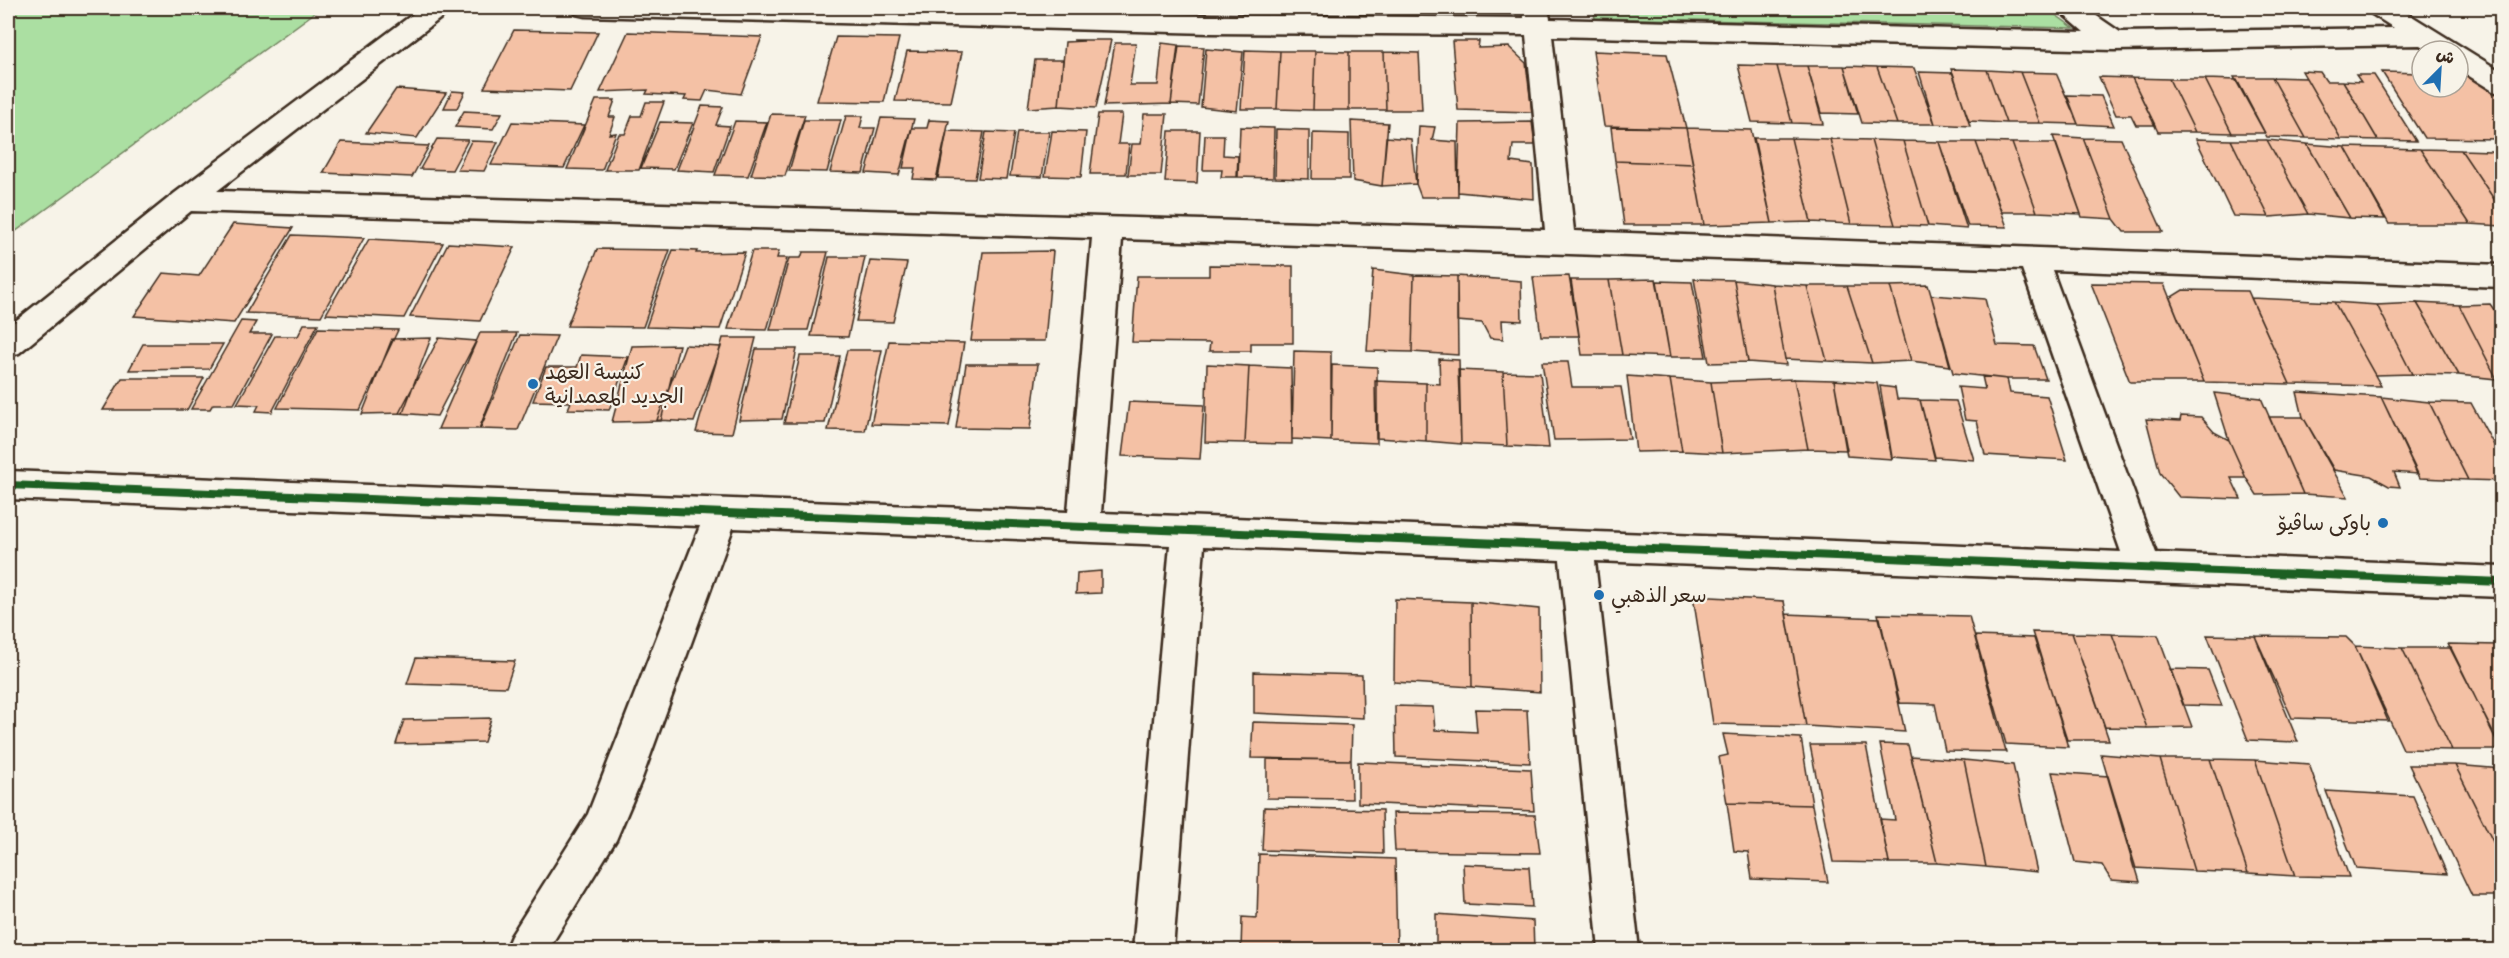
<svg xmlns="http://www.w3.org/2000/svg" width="2509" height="958" font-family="Pangolin,'Playpen Sans Arabic',sans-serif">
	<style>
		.built { fill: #f6e4d4 }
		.green { fill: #abdfa2; stroke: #738460; stroke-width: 1.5 }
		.building { fill: #f4c1a5; stroke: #3b2a1e; stroke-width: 1.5 }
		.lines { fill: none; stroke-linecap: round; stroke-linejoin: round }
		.minor-casing { stroke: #3b2a1e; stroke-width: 5 }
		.minor { fill: #f7f3e8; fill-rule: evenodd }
		.cycleway-casing { stroke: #f7f3e8; stroke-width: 12 }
		.cycleway { stroke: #1b5e20; stroke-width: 8 }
		.poi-dot { fill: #1f6fb2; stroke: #f7f3e8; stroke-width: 2 }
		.labels { text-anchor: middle; stroke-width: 4.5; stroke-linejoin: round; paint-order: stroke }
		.poi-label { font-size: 21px; fill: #3b2a1e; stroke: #f7f3e8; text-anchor: start }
	</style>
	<rect width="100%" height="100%" fill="#f7f3e8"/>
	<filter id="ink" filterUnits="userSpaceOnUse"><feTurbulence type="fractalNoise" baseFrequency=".0167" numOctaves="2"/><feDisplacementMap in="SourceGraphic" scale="12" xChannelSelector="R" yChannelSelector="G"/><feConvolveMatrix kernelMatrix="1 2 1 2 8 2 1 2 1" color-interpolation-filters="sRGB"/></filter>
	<g filter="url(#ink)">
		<path class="built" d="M955,8H1211L1210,18Z"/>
		<path class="green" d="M8,8H321L8,237Z
			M1593,8H2046L2074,28L1595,18Z"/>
		<path class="building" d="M514,30L598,32L570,91L484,88Z
			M628,32L762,37L741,94L707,90L702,101L684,100L686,96L646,94L648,90L600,92Z
			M836,37L899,38L884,102L817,101Z
			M1073,40H1111L1096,108L1059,106L1065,42L1084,41Z
			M1452,41H1479L1478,48L1509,47L1526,63L1532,112L1458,110Z
			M1115,43H1136L1130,85H1158L1162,43L1178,45L1171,104L1104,106Z
			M1179,46L1204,47L1198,105L1171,104Z
			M1206,49L1243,52L1237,111L1201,107Z
			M1245,50L1280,51L1277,109H1241Z
			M907,51L962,52L951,102L895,101Z
			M1280,51H1315L1313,110L1277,109Z
			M1315,51L1349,52V110H1313Z
			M1593,51L1667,54L1686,128L1604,126Z
			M1349,52H1384L1386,110H1349Z
			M1384,52L1419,53L1422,110H1386Z
			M1035,60H1063L1059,106L1028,108Z
			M1738,65L1777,66L1792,123L1752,122Z
			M1777,66H1807L1823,124L1792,123Z
			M1807,66H1844L1858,114L1821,113Z
			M1844,66L1877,67L1897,124L1862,123Z
			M1877,67L1914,68L1935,124H1897Z
			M1951,69L1987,70L2006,123L1969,121Z
			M1987,70L2020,72L2040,123H2006Z
			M2302,71L2320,72L2326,81H2343L2378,140L2341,139Z
			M1919,72L1953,73L1970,126L1935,124Z
			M2020,72L2056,73L2078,124L2040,123Z
			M2382,72L2422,73V87H2458V73H2467L2502,95V139L2424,138Z
			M2356,75H2374L2416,141L2378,140L2343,81L2361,82Z
			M2099,77L2132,78L2155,125H2136L2131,115H2116Z
			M2234,77H2272L2306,138L2267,137Z
			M2272,77L2306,78L2341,139L2306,138Z
			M2132,78L2169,79L2195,132H2158Z
			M2169,79H2205L2232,133L2195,132Z
			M2205,79L2237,80L2265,133H2232Z
			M396,89L446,93L417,138L366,133Z
			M452,91L465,92L457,108H444Z
			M2067,95L2101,96L2114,126L2078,124Z
			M596,100H615L609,117H615L609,134L616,133L602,170L567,169Z
			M646,102H664L639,170H605L619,134H625L632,116H641Z
			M702,106L723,107L716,125L730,126L714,172L677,170Z
			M464,111L502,113L493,129L455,127Z
			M771,114L805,115L785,176L751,175Z
			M1098,114H1122L1118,144H1129L1126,174H1090Z
			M1144,114H1167L1161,175H1128L1132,144H1141Z
			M846,116H863L860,128H875L863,173L830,172Z
			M881,118L914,119L899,175L866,173Z
			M804,120H841L827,172L789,171Z
			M929,120L949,121L936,180L913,179L915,168H903L912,128H927Z
			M735,121L767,122L748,176L715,175Z
			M1351,121L1388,123L1382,186L1353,181Z
			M512,122L584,125L564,168L491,165Z
			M660,122L693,123L674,169L641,168Z
			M1532,122L1535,145H1513L1511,162L1533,165L1534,199L1458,192L1460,123Z
			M1419,126L1435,127L1432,140L1457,142L1458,197H1421L1416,184Z
			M1240,127L1274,128L1273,178L1238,177Z
			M1611,127L1686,128L1693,164L1615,161Z
			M1686,128L1751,130L1772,223L1704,225Z
			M1276,129L1309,130V179L1275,178Z
			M947,131L984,132L975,179L938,178Z
			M1052,131L1086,132L1081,177L1045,176Z
			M1169,131H1200L1197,183L1165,182Z
			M986,132L1014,133L1006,179L978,178Z
			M1017,132H1049L1042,177L1010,176Z
			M1313,133L1349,134V179H1312Z
			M1205,135H1224L1223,155L1238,156L1237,177H1221L1222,170H1203Z
			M2053,136L2083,138L2114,219L2082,217Z
			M1386,137L1411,139L1416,184L1382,186Z
			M1754,138H1791L1811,222L1772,223Z
			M1791,138L1830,139L1851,224L1811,222Z
			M2083,138L2121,139L2163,232H2124L2114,219Z
			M437,139L468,140L452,170L420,169Z
			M1830,139L1871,140L1895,225L1851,224Z
			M2196,139L2231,140L2269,217L2233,216Z
			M1871,140L1903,141L1928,226L1895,225Z
			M2231,140H2267L2308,214L2269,217Z
			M2267,140L2307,144L2350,218L2308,214Z
			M471,141L498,142L484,171L457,170Z
			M1903,141L1939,142L1967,229L1928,226Z
			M341,142L429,146L412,177L323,173Z
			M1939,142H1976L2007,227L1968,226Z
			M1976,142L2012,143L2037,212H2001Z
			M2012,143H2056L2081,214L2037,212Z
			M2307,144L2345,147L2385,219L2350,218Z
			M2345,147L2420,149L2470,224H2389Z
			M2420,149L2461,150L2502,211V226L2470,224Z
			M2461,150L2491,151L2502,163V211Z
			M1615,161L1693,164L1704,225H1624Z
			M233,224L293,228L234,323L134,316L163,273L199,276Z
			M292,235L364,238L321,316L246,313Z
			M369,239L443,243L404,318L326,314Z
			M448,243L515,247L480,321L410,317Z
			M597,249L670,250L643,327L567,326Z
			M673,250L697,251L696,253L745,252L720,329L646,327Z
			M752,251H779L777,258H787L767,330L728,329Z
			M1053,251L1045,341H971L983,252Z
			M803,252H828L808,330H770L789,258H801Z
			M829,257H865L848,337L811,336Z
			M870,261L907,263L893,322L856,321Z
			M1209,265L1293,266V343H1251V351H1209L1210,343L1132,342L1137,276H1209Z
			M1373,270L1414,275L1412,352L1367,351Z
			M1414,275L1457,276L1458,355L1412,352Z
			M1457,276L1521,281L1522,321L1502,320L1503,339L1490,338L1482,323L1457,321Z
			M1569,276L1579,336H1541L1533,277Z
			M1656,279L1670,357L1622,355L1609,280Z
			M1694,279L1734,280L1748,362L1709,363Z
			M1571,280H1609L1622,355H1582Z
			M1734,280L1772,284L1786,365L1748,362Z
			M1657,281L1692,282L1706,357H1670Z
			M2091,283L2164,284L2204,382H2130Z
			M1772,284L1807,286L1827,361L1785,359Z
			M1928,285L1931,295L1950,366L1911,361L1890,286Z
			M1807,286H1847L1872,363L1827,361Z
			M1847,286H1890L1911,361L1872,363Z
			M2183,290L2248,291L2290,384L2204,382L2170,298Z
			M1931,295L1985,299L1997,345L2034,346L2046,379H2007L1953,373Z
			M2251,298L2334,302L2381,386L2290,384Z
			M2334,302L2377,305L2412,374L2375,375Z
			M2417,303L2459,375L2412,374L2377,305Z
			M2417,303L2459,305L2497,379L2459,375Z
			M2490,304L2502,321V379H2497L2459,305Z
			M241,321L256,322L249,334H272L234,404H213L210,409H191Z
			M304,324H318L272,412L256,411L259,405L237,404L275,336H298Z
			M318,328L398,330L360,410L277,408Z
			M480,333H517L479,429H438Z
			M520,335L557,336L518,430L480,429Z
			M431,338L403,413L362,414L392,339Z
			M439,338L476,341L437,416L399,413Z
			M723,338H756L732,433L696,432Z
			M889,341L964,343L949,426L871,424Z
			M143,344H223L209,369L129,370Z
			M679,345L661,421L612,422L632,346Z
			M685,345L721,347L694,422L657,420Z
			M756,349H797L782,419L739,420Z
			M847,350H882L865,431L828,430Z
			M1294,351L1331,352V441L1292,439Z
			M581,355L628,357L609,410L568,409L571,402L533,401L546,367H577Z
			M800,356H840L825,423H784Z
			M1439,359L1459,360L1461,444L1426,441V383L1440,384Z
			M1542,362H1568L1572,387H1621L1630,439L1554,440Z
			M966,364H1038L1030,429L956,428Z
			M1207,364L1249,366L1245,443L1205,442Z
			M1332,365L1377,367V443L1331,441Z
			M1249,366L1291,368L1292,444L1245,443Z
			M1458,370L1503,372L1507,446L1461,444Z
			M1503,372L1540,373L1549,448L1507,446Z
			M1627,376L1670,379L1682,451L1636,452Z
			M1982,376L2007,379L2010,393L2047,396L2067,460L1985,455L1977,421L1965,420L1958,387L1985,389Z
			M122,378H204L187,410H103Z
			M1670,379L1711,382L1722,453L1682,451Z
			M1794,379L1808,449L1722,453L1711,382Z
			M1794,379L1834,380L1847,450L1808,449Z
			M1834,380L1877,383L1892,459L1847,456Z
			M1375,381L1426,383V441L1376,438Z
			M1880,386L1895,388L1897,399L1920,400L1935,460L1892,457Z
			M2297,392L2381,397L2417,474L2394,472L2400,487L2389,486L2371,476L2334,470L2303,417Z
			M2214,393L2261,398L2303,494L2257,495L2246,478L2229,440Z
			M2381,397L2429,402L2468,480L2420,478Z
			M1920,400L1956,401L1974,460L1935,457Z
			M1129,402L1204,405L1200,459L1122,456Z
			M2429,402L2471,403L2502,460V481L2468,480Z
			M2181,416L2201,417L2214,432L2229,440L2246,478H2231L2241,499L2179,497L2160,473L2146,419L2180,421Z
			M2269,417H2303L2348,497L2303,494Z
			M1101,571V593L1076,594L1077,573Z
			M1693,596L1784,601L1806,726L1713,724Z
			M1395,599L1471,602L1472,687L1394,682Z
			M1471,602L1539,609L1540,692L1472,687Z
			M1786,614L1880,618L1905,732L1806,726Z
			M1878,614L1969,616L2006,752L1945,751L1935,704L1900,703Z
			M2032,632L2072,633L2109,740H2067Z
			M2072,633L2112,634L2147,728L2105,727Z
			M2112,634L2158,635L2192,727L2147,728Z
			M2207,635L2255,636L2298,742L2248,740Z
			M1975,636L2035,638L2068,747L2006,744Z
			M2255,636L2346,637L2355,646L2388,721L2292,718Z
			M2448,644L2499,645L2502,649V750Z
			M2355,646L2402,648L2452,750L2403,749Z
			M2402,648H2451L2501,750H2452Z
			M416,658L515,661L506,687L407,684Z
			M2170,669L2208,670L2222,706L2183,705Z
			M1254,672L1362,675L1363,718L1254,713Z
			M1395,706L1433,707L1435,730L1477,732L1475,709L1527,710L1530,763L1396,757Z
			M491,718L484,742L396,744L404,720Z
			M1253,722L1352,725L1351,760L1251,758Z
			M1723,734L1801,738L1812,805L1727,803L1719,757L1728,755Z
			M1880,744L1908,745L1937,863H1889L1880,819L1895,820Z
			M1810,745H1866L1889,863L1833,862Z
			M2101,754L2160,759L2194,871L2134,868Z
			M1911,756L1964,760L1986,867L1937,863Z
			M1267,759L1351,760L1352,799L1267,798Z
			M2160,759H2210L2248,873L2194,871Z
			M2210,759L2255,760L2295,876L2248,873Z
			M1964,760L2013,765L2037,872L1986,867Z
			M2255,760L2309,764L2349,877L2295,876Z
			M1358,762L1531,769L1534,811L1358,803Z
			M2409,765H2455L2502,860V884L2496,883L2498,896H2472Z
			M2455,765L2502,769V860Z
			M2052,772L2108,776L2140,882L2111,880L2102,865L2075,862Z
			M2326,791L2413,796L2447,874L2356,868Z
			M1727,803L1812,805L1828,882L1752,879L1748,852L1734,851Z
			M1264,807L1382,810L1383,854L1262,850Z
			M1393,813L1535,815L1540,853L1395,851Z
			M1259,854L1395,859L1397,950H1241L1242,917L1257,918Z
			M1463,864L1529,867L1532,907L1465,904Z
			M1436,914L1533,921L1534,950H1436Z"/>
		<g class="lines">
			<g class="minor-casing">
				<path id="minor" d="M421,8H450L446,14L217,191L1545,230L1526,35L1209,33L585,16L576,14L573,8H894L1209,15L1524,18V8H1548L1550,19L2084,32L2056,8H2085L2120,32L2394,28L2372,14L2368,8H2399L2502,72V94L2493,91L2458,69V51H2430L2420,45L2114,50L1552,36L1574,231L2502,265V287L2052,270L2156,553L2502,567V597L1595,561L1639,950H1599L1560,560L1204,546L1173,950H1133L1170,545L733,528L641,781L616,840L548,950H505L511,936L588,814L700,526L8,499V471L1068,512L1092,238L191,211L19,353L8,356V327L175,193ZM1122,239L2022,269L2121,552L1101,513Z"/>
			</g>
			<use href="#minor" class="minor"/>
			<g class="cycleway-casing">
				<path id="cycleway" d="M8,485L2502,582"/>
			</g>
			<use href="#cycleway" class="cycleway"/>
		</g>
	</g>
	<g class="poi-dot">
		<circle cx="533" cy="384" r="6"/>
		<circle cx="2383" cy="523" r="6"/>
		<circle cx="1599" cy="595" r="6"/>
	</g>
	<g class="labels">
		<g class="poi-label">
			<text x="545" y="379">كنيسة العهد<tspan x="545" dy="24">الجديد المعمدانية</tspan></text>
			<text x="2371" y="530" text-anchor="end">باوکی ساڤیۆ</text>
			<text x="1611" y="602">سعر الذهبي</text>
		</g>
	</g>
	<rect width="2509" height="958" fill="none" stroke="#f7f3e8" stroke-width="30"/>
	<rect x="15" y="15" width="2479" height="928" fill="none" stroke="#3b2a1e" stroke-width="2" filter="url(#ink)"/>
	<g transform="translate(2440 69) rotate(24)"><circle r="28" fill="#f7f3e8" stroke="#aca397" stroke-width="1.5"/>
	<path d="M0-4.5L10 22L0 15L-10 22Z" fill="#1f6fb2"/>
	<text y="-9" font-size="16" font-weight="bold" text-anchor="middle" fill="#3b2a1e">ش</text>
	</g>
</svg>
